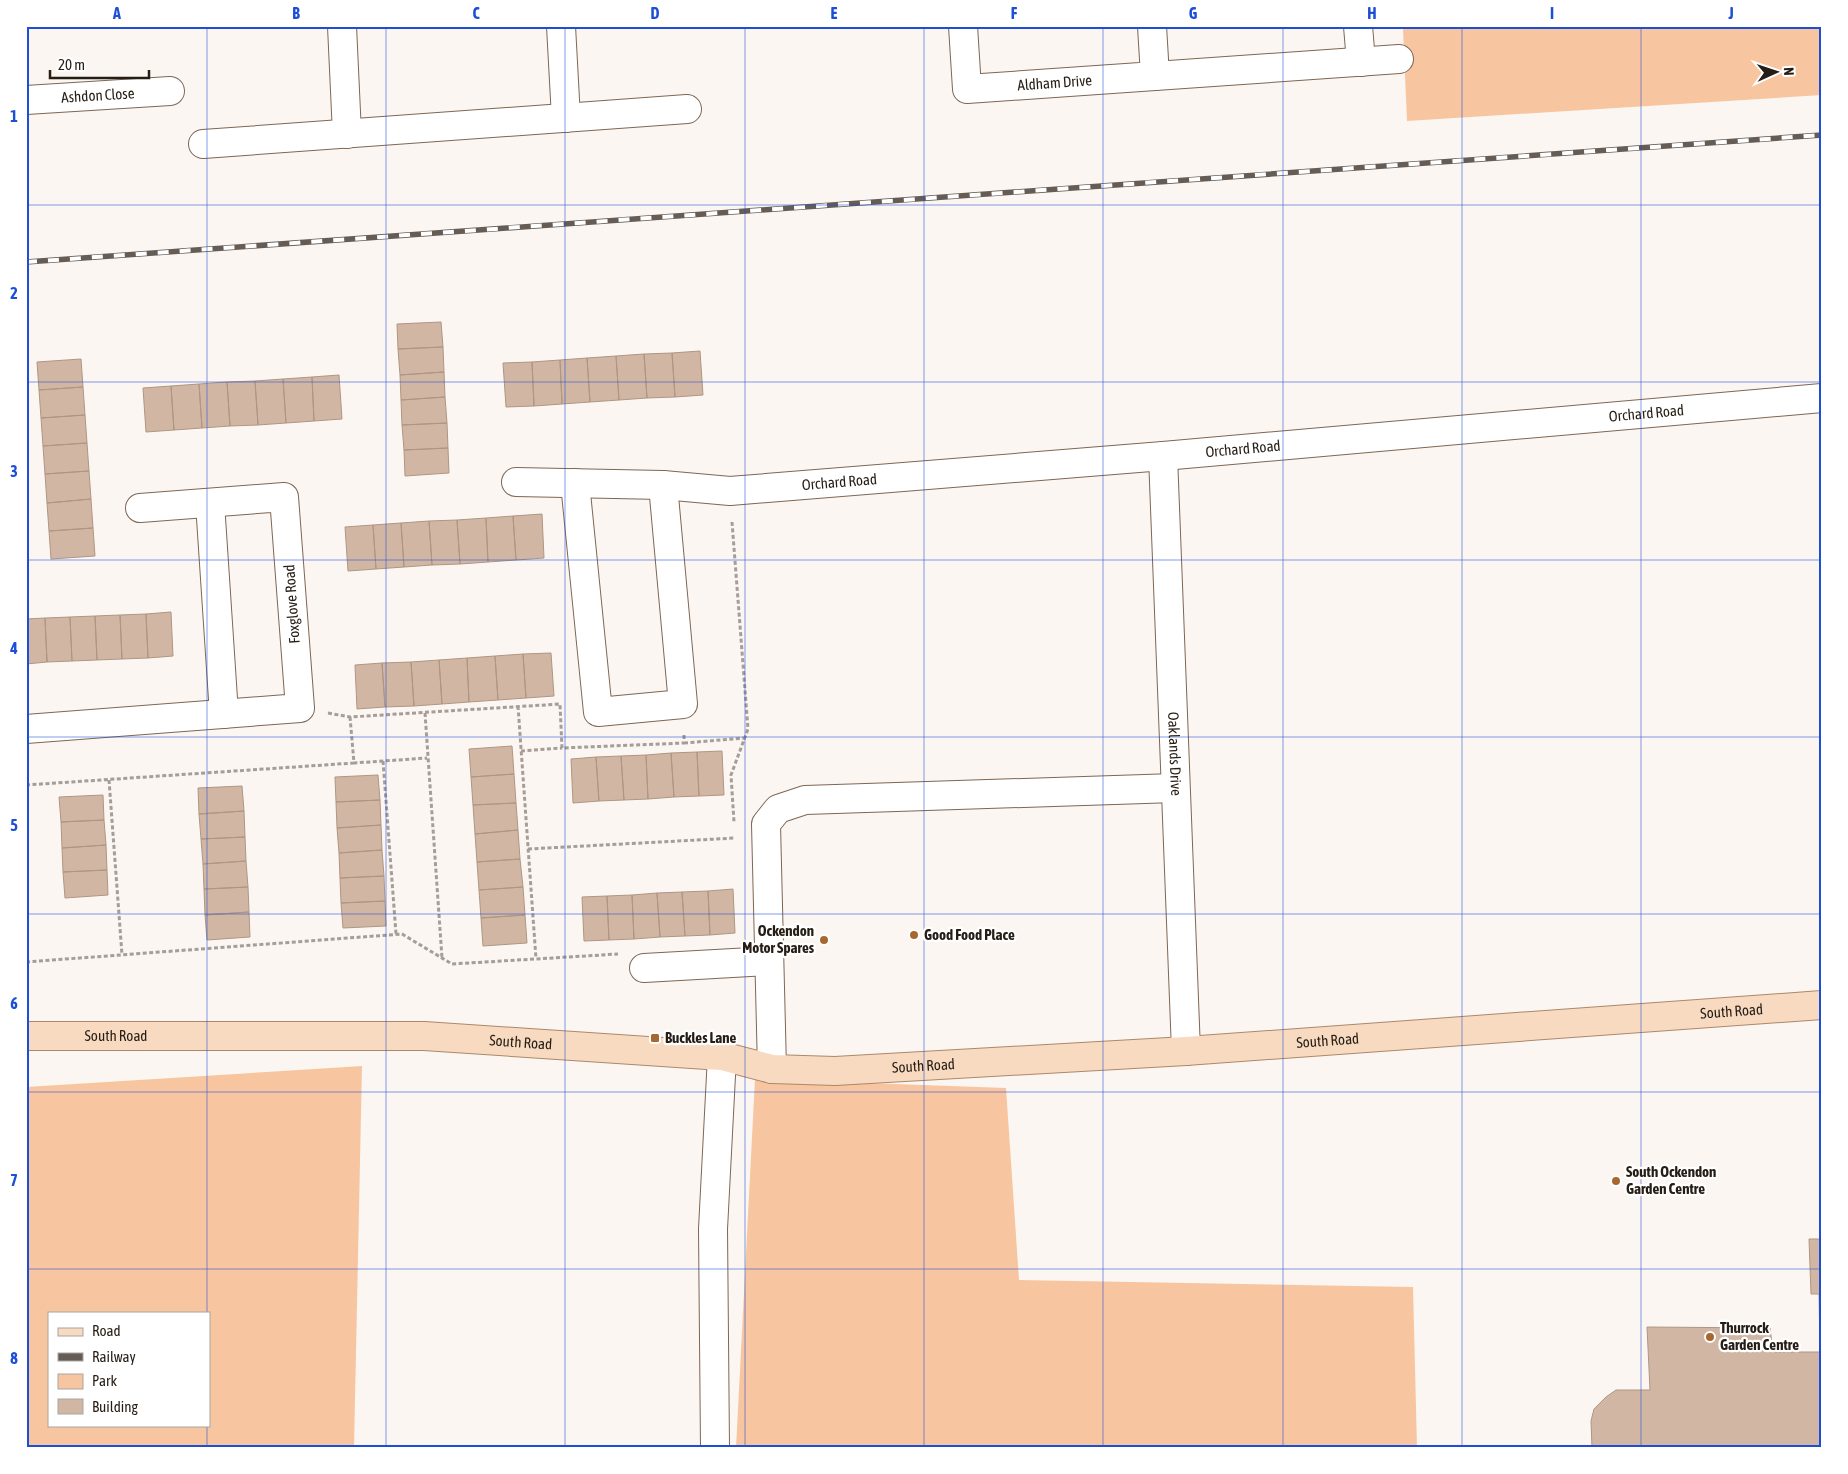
<svg xmlns="http://www.w3.org/2000/svg" width="1848" height="1474" font-family="'Asap Condensed',sans-serif">
	<style>
		.green { fill: #f7c6a0; fill-rule: evenodd }
		.building { fill: #d1b7a3; stroke: #af9683 }
		.lines { fill: none; stroke-linecap: round; stroke-linejoin: round }
		.minor-casing { stroke: #7e6654; stroke-width: 30 }
		.major-casing { stroke: #ac886a; stroke-width: 30 }
		.path { stroke: #a49d98; stroke-width: 3; stroke-dasharray: 4 2.5; stroke-linecap: butt }
		.minor { stroke: #fff; stroke-width: 28 }
		.major { stroke: #f8dac1; stroke-width: 28 }
		.rail-casing { stroke: #645c55; stroke-width: 5.5 }
		.rail { stroke: #fff; stroke-width: 4; stroke-dasharray: 11; stroke-linecap: butt }
		.grid { fill: none; stroke: #1d4ed8; stroke-width: 1; stroke-opacity: 0.55 }
		.poi-dot { fill: #a7682f; stroke: #fff; stroke-width: 2 }
		.labels { text-anchor: middle; stroke-width: 4.5; stroke-linejoin: round; paint-order: stroke }
		.street-label { font-size: 15px; fill: #261d15; stroke: #fff }
		.poi-label { font-size: 15px; font-weight: bold; fill: #261d15; stroke: #fff; text-anchor: start }
		.neatline { fill: none; stroke: #1d4ed8; stroke-width: 2 }
		.grid-label { font-size: 16px; text-anchor: middle; font-weight: bold; fill: #1d4ed8 }
	</style>
	<rect width="100%" height="100%" fill="#fbf6f2"/>
	<path class="green" d="M1448,26H1822V95L1407,121L1403,29Z
		M362,1066L354,1448H26V1087ZM49,1313H209V1425H49Z
		M755,1079L1006,1088L1019,1280L1413,1287L1417,1448H736Z"/>
	<path class="building" d="M441,322L443,347L398,349L397,324Z
		M443,347L444,372L400,375L398,349Z
		M700,351L703,395L675,397L672,353Z
		M672,353L675,397L647,398L644,354Z
		M644,354L647,398L619,400L616,356Z
		M616,356L619,400L590,402L587,358Z
		M587,358L590,402L562,404L560,360Z
		M81,359L83,387L39,390L37,362Z
		M560,360L562,404L534,406L532,362Z
		M532,362L534,406L506,407L503,363Z
		M444,372L445,397L401,400L400,375Z
		M339,375L342,419L314,421L312,377Z
		M312,377L314,421L286,423L283,379Z
		M283,379L286,423L258,425L255,381Z
		M255,381L258,425L230,426L227,382Z
		M227,382L230,426L202,428L199,384Z
		M199,384L202,428L174,430L171,386Z
		M171,386L174,430L146,432L143,388Z
		M83,387L85,415L41,418L39,390Z
		M445,397L447,423L402,425L401,400Z
		M85,415L87,443L43,446L41,418Z
		M447,423L448,448L404,450L402,425Z
		M87,443L89,471L45,474L43,446Z
		M448,448L449,473L405,476L404,450Z
		M89,471L91,499L47,503L45,474Z
		M91,499L93,528L49,531L47,503Z
		M542,514L544,558L516,560L513,516Z
		M513,516L516,560L488,562L486,518Z
		M486,518L488,562L460,564L457,520Z
		M457,520L460,564L432,565L429,521Z
		M429,521L432,565L404,567L401,523Z
		M401,523L404,567L376,569L373,525Z
		M373,525L376,569L348,571L345,527Z
		M93,528L95,556L51,559L49,531Z
		M171,612L173,656L148,658L146,614Z
		M146,614L148,658L122,659L120,615Z
		M120,615L122,659L97,660L95,616Z
		M95,616L97,660L72,661L70,617Z
		M70,617L72,661L47,662L45,618Z
		M45,618L47,662L26,664V619Z
		M551,653L554,696L526,698L523,654Z
		M523,654L526,698L498,700L495,656Z
		M495,656L498,700L469,702L467,658Z
		M467,658L469,702L442,704L439,660Z
		M439,660L442,704L414,706L411,662Z
		M411,662L414,706L385,707L382,663Z
		M382,663L385,707L357,709L355,665Z
		M512,746L514,774L471,777L469,749Z
		M722,751L724,795L699,796L697,752Z
		M697,752L699,796L674,797L671,753Z
		M671,753L674,797L648,799L646,755Z
		M646,755L648,799L624,800L621,756Z
		M621,756L624,800L599,801L596,757Z
		M596,757L599,801L573,803L571,759Z
		M514,774L516,803L473,805L471,777Z
		M378,775L380,800L336,802L335,777Z
		M242,786L244,811L199,814L198,788Z
		M103,795L104,820L61,822L59,797Z
		M380,800L381,825L337,828L336,802Z
		M516,803L518,830L475,834L473,805Z
		M244,811L245,837L201,839L199,814Z
		M104,820L106,845L62,848L61,822Z
		M381,825L382,850L339,853L337,828Z
		M518,830L520,859L477,862L475,834Z
		M245,837L246,861L203,864L201,839Z
		M106,845L107,870L63,872L62,848Z
		M382,850L384,876L340,878L339,853Z
		M520,859L523,887L479,890L477,862Z
		M246,861L248,887L204,889L203,864Z
		M107,870L108,895L65,898L63,872Z
		M384,876L385,901L341,903L340,878Z
		M248,887L249,912L205,915L204,889Z
		M523,887L525,915L481,918L479,890Z
		M733,889L735,933L710,935L708,891Z
		M708,891L710,935L685,936L682,892Z
		M682,892L685,936L660,937L657,893Z
		M657,893L660,937L634,939L632,895Z
		M632,895L634,939L609,940L607,896Z
		M607,896L609,940L584,941L582,897Z
		M385,901L386,926L343,928L341,903Z
		M249,912L250,937L207,940L205,915Z
		M525,915L527,943L483,946L481,918Z
		M1809,1239H1822V1448H1592L1591,1421L1594,1409L1606,1397L1616,1390H1650L1647,1327L1770,1328L1773,1352H1820L1819,1294H1811Z"/>
	<g class="lines">
		<g class="minor-casing">
			<g id="minor">
				<path d="M342,26L347,134"/>
				<path d="M561,26L566,118"/>
				<path id="s1" d="M963,26L967,89L1155,76L1152,26"/>
				<path d="M1358,26L1361,62"/>
				<path d="M1155,76L1399,59"/>
				<path id="s2" d="M26,100L170,91"/>
				<path d="M203,144L687,109"/>
				<path id="s3" d="M1163,456L1186,1051"/>
				<path id="s4" d="M516,482L663,485L730,491L1163,456L1822,398"/>
				<path d="M575,483L598,712L683,704L663,485"/>
				<path d="M210,503L224,714"/>
				<path d="M26,729L300,708L284,497L140,508"/>
				<path d="M644,968L769,961"/>
				<path d="M772,1069L766,824L778,809L805,800L1175,788"/>
				<path d="M715,1448L713,1229L722,1056"/>
			</g>
		</g>
		<g class="major-casing">
			<g id="major">
				<path id="s5" d="M26,1036H424L722,1056L772,1069L835,1071L1186,1051L1822,1005"/>
			</g>
		</g>
		<path class="path" d="M732,522L748,729L731,775L734,822
			M518,706L536,959
			M328,713L350,717L560,704L562,748L684,743V735
			M425,713L442,958
			M350,717L354,763L427,758
			M684,743L745,738
			M521,751L562,748
			M383,761L396,934
			M109,780L122,955
			M26,785L354,763
			M528,849L735,838
			M26,947L27,962
			M26,962L402,934L452,964L618,954"/>
		<use href="#minor" class="minor"/>
		<use href="#major" class="major"/>
		<g class="rail-casing">
			<path id="rail" d="M26,262L1822,135"/>
		</g>
		<use href="#rail" class="rail"/>
	</g>
	<path class="grid" d="M207,26V1313M386,26V1448M565,26V1448M745,26V1448M924,26V1448M1103,26V1448M1283,26V1448M1462,26V1448M1641,26V1448M26,205H1822M26,382H1822M26,560H1822M26,737H1822M26,914H1822M26,1092H1822M26,1269H1822M207,1425V1448"/>
	<g class="poi-dot">
		<circle cx="914" cy="935" r="5"/>
		<circle cx="824" cy="940" r="5"/>
		<rect x="650" y="1033" width="10" height="10" rx="2.5"/>
		<circle cx="1616" cy="1181" r="5"/>
		<circle cx="1710" cy="1337" r="5"/>
	</g>
	<g class="labels">
		<g class="street-label">
			<text dy="5" stroke="none"><textPath href="#s1" startOffset="151">Aldham Drive</textPath></text>
			<text dy="5" stroke="none"><textPath href="#s2" startOffset="72">Ashdon Close</textPath></text>
			<text dy="5" stroke="none"><textPath href="#s4" startOffset="1134">Orchard Road</textPath></text>
			<text dy="5" stroke="none"><textPath href="#s4" startOffset="729">Orchard Road</textPath></text>
			<text dy="5" stroke="none"><textPath href="#s4" startOffset="324">Orchard Road</textPath></text>
			<text transform="translate(292 604) rotate(-94)" y="5">Foxglove Road</text>
			<text dy="5" stroke="none"><textPath href="#s3" startOffset="298">Oaklands Drive</textPath></text>
			<text dy="5" stroke="none"><textPath href="#s5" startOffset="1710">South Road</textPath></text>
			<text dy="5" stroke="none"><textPath href="#s5" startOffset="90">South Road</textPath></text>
			<text dy="5" stroke="none"><textPath href="#s5" startOffset="1305">South Road</textPath></text>
			<text dy="5" stroke="none"><textPath href="#s5" startOffset="495">South Road</textPath></text>
			<text dy="5" stroke="none"><textPath href="#s5" startOffset="900">South Road</textPath></text>
		</g>
		<g class="poi-label">
			<text x="814" y="936" text-anchor="end">Ockendon<tspan x="814" dy="17">Motor Spares</tspan></text>
			<text x="924" y="940">Good Food Place</text>
			<text x="665" y="1043">Buckles Lane</text>
			<text x="1626" y="1177">South Ockendon<tspan x="1626" dy="17">Garden Centre</tspan></text>
			<text x="1720" y="1333">Thurrock<tspan x="1720" dy="17">Garden Centre</tspan></text>
		</g>
	</g>
	<rect width="1848" height="1474" fill="none" stroke="#ffffff" stroke-width="55"/>
	<rect x="48" y="1312" width="162" height="115" fill="#ffffff" stroke="#a8a5a1"/>
	<rect x="58" y="1328" width="25" height="8" fill="#f8dac1" stroke="#a8a5a1"/>
	<text x="92" y="1336" font-size="15" fill="#261d15">Road</text>
	<rect x="58" y="1353" width="25" height="8" fill="#645c55" stroke="#a8a5a1"/>
	<text x="92" y="1362" font-size="15" fill="#261d15">Railway</text>
	<rect x="58" y="1374" width="25" height="15" fill="#f7c6a0" stroke="#a8a5a1"/>
	<text x="92" y="1386" font-size="15" fill="#261d15">Park</text>
	<rect x="58" y="1399" width="25" height="15" fill="#d1b7a3" stroke="#a8a5a1"/>
	<text x="92" y="1412" font-size="15" fill="#261d15">Building</text>
	<g transform="translate(1776 72) rotate(87)" stroke="#ffffff" stroke-width="4" paint-order="stroke">
	<path d="M0-4L9 19L0 12L-9 19Z" fill="#261d15"/>
	<text y="-8" font-size="14" font-weight="bold" text-anchor="middle" fill="#261d15">N</text>
	</g>
	<path d="M50 70v8h99v-8" fill="none" stroke="#261d15" stroke-width="2.5"/>
	<text x="58" y="70" font-size="15" fill="#261d15" stroke="#ffffff" stroke-width="4" paint-order="stroke">20 m</text>
	<rect x="28" y="28" width="1792" height="1418" class="neatline"/>
	<g class="grid-label">
		<text x="117" y="19">A</text>
		<text x="296" y="19">B</text>
		<text x="476" y="19">C</text>
		<text x="655" y="19">D</text>
		<text x="834" y="19">E</text>
		<text x="1014" y="19">F</text>
		<text x="1193" y="19">G</text>
		<text x="1372" y="19">H</text>
		<text x="1552" y="19">I</text>
		<text x="1731" y="19">J</text>
		<text x="14" y="122">1</text>
		<text x="14" y="299">2</text>
		<text x="14" y="477">3</text>
		<text x="14" y="654">4</text>
		<text x="14" y="831">5</text>
		<text x="14" y="1009">6</text>
		<text x="14" y="1186">7</text>
		<text x="14" y="1364">8</text>
	</g>
</svg>
